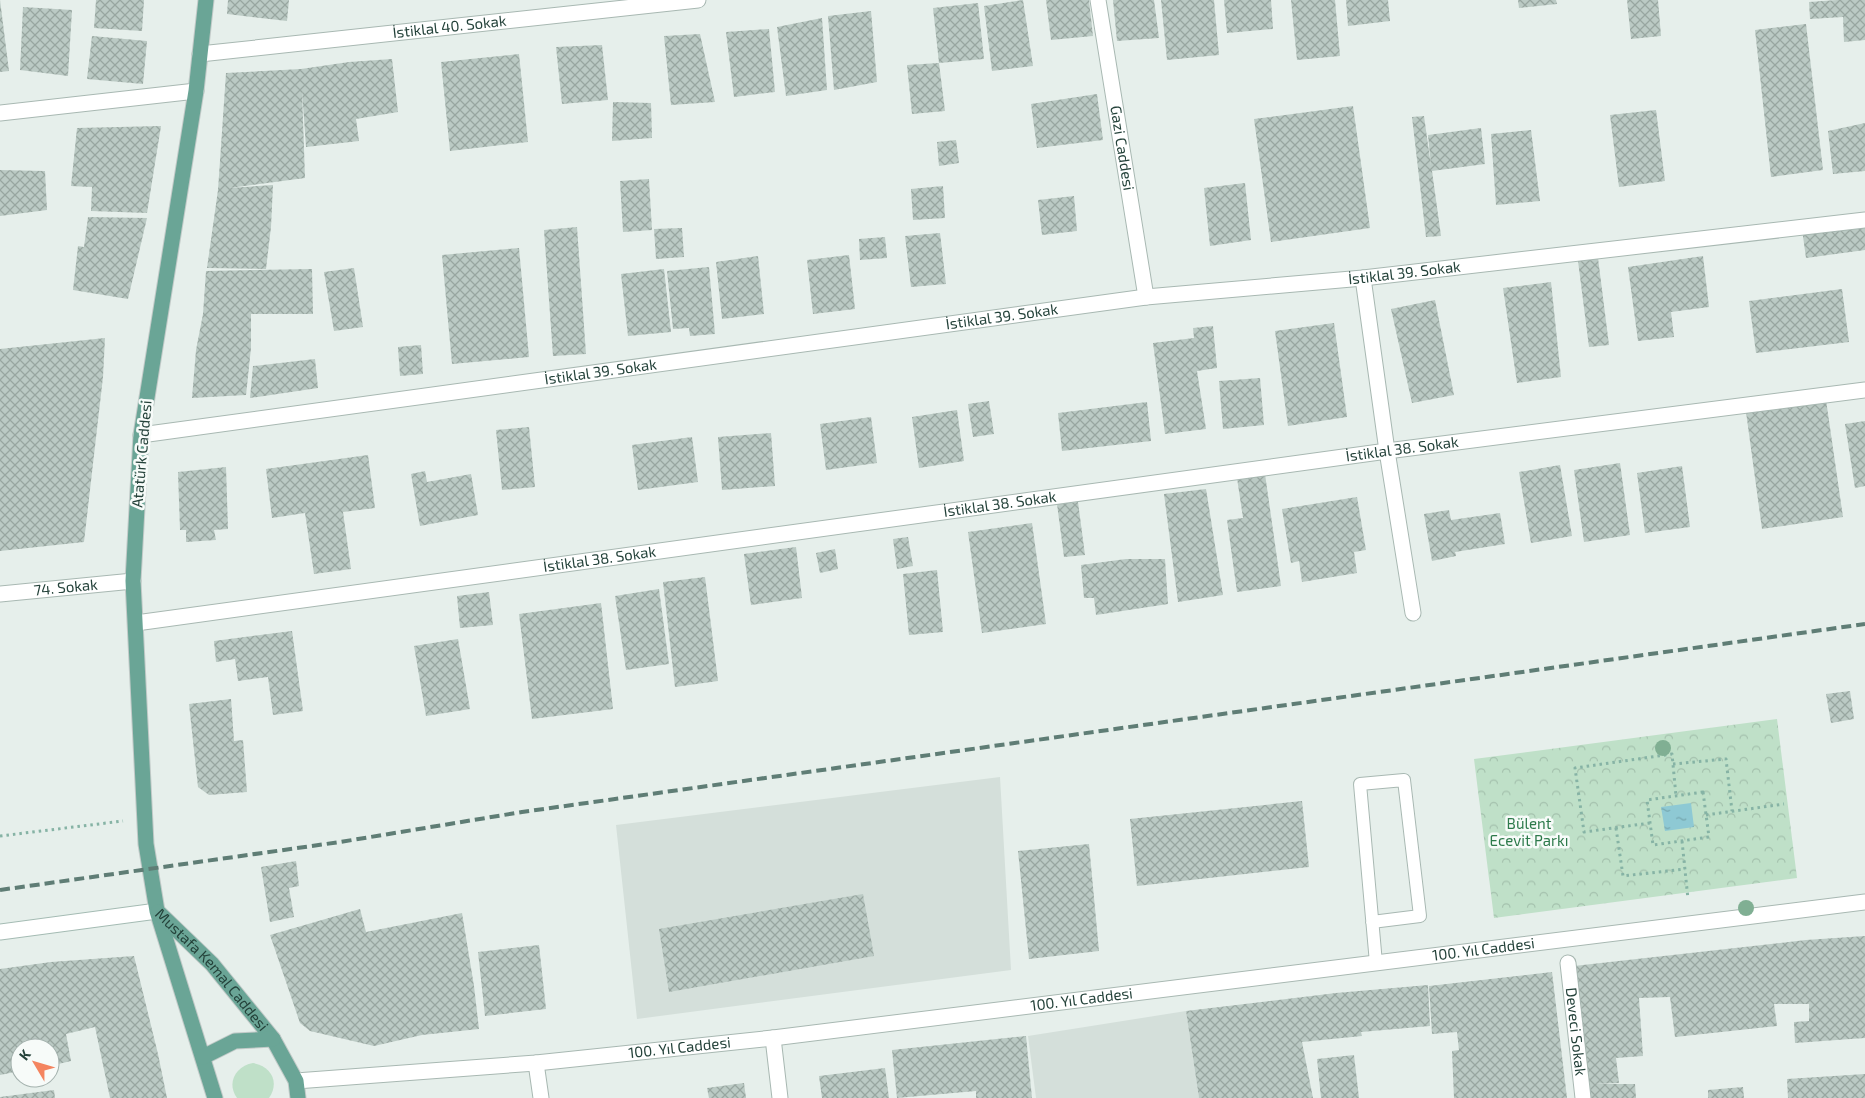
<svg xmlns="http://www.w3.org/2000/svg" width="1865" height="1098" font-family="'Exo 2',sans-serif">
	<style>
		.built { fill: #d4dfda }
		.grass { fill: #bfe0c8 }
		.park { fill: url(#park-crowns) }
		.water { fill: url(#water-ripples) }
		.building { fill: url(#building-cross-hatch) }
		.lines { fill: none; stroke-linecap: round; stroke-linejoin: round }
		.service-casing { stroke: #a8b8b2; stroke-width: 14 }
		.minor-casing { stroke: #a8b8b2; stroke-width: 17 }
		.tertiary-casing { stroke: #a8b8b2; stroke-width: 17 }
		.secondary-casing { stroke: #a4bbb3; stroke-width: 17 }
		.primary-casing { stroke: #c2cac8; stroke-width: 17 }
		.path { stroke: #86b3a5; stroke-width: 3; stroke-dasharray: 2.5 4; stroke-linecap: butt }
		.service { stroke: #fff; stroke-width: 12 }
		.minor { stroke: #fff; stroke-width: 15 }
		.tertiary { stroke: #fff; stroke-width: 15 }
		.secondary { stroke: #fff; stroke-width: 15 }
		.primary { stroke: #6aa596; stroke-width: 15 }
		.rail { stroke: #5f7d75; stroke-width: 4; stroke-dasharray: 10 5; stroke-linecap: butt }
		.tree { fill: #80af93 }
		.labels { text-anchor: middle; stroke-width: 5; stroke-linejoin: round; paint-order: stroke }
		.street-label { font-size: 15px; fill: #24423a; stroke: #f7fbf9 }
		.park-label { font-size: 15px; fill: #2d7a4b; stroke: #f7fbf9 }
	</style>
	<defs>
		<pattern id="park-crowns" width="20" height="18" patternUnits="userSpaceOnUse" patternTransform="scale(1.25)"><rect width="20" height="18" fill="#bfe0c8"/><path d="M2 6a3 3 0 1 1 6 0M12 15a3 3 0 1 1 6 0" fill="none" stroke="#a4c1ad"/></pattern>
		<pattern id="water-ripples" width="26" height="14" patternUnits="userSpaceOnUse" patternTransform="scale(1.25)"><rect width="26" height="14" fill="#8ec9d4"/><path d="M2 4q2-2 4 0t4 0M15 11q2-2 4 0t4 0" fill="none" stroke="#74a5ad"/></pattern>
		<pattern id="building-cross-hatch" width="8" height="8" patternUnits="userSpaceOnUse" patternTransform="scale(1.25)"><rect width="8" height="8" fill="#bbcac4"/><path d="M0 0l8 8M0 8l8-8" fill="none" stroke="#98a6a0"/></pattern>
	</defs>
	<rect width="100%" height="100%" fill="#e6efeb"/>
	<path class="built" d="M1000,777L1011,970L637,1019L616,825Z
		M1186,1011L1199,1098H1036L1028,1036Z"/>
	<path class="grass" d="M253,1063C271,1066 280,1082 269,1098H237C226,1083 236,1066 253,1063Z"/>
	<path class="park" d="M1777,719L1797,878L1494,918L1474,759Z"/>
	<path class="water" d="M1691,803L1694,827L1665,831L1661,807Z"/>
	<path class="building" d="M0,0L9,71L0,72Z
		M96,0H144L142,31L94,28Z
		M228,0H289L287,21L227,14Z
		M1023,0L1033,66L992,71L984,6Z
		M1046,0H1089L1093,36L1051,40Z
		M1113,0H1154L1159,38L1117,41Z
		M1161,0H1214L1219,55L1167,60Z
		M1224,0H1271L1273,29L1227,33Z
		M1291,0H1335L1340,56L1297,60Z
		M1346,0H1388L1390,21L1348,26Z
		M1518,0H1556L1557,4L1519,8Z
		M1627,0H1658L1661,36L1631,39Z
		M1837,0H1865V40L1844,42L1843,17L1810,19L1809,2Z
		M978,3L984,59L939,63L933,8Z
		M23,7L72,10L68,76L20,70Z
		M871,11L877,82L834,90L828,16Z
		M822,18L827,90L786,96L777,27Z
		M1806,24L1823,170L1771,177L1755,30Z
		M769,29L775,92L734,97L726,32Z
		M700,34L715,102L671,105L664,36Z
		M92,36L147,41L143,84L87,79Z
		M602,45L608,100L562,104L556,47Z
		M519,54L528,142L450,151L441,62Z
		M392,59L398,112L356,119L359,141L306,147L302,90L305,178L229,188L273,185L271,227L266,269L207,268L218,190L226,73L301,69L349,62Z
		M939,63L945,111L912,114L907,65Z
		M1097,94L1103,140L1037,148L1031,104Z
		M613,102L651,103L652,138L612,141Z
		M1353,106L1370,228L1271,242L1254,119Z
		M1656,110L1665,181L1619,187L1610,115Z
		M1424,116L1431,166L1428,135L1481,128L1485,164L1432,171L1441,236L1426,237L1412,117Z
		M1865,123V171L1833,174L1828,131Z
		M161,126L147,213L91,211L92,187L71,186L77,128Z
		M1531,130L1540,201L1496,205L1491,134Z
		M956,140L959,163L939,166L937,142Z
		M0,170L45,171L47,210L0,216Z
		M649,179L652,230L623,232L620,181Z
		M1245,183L1251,240L1210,246L1204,188Z
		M943,186L945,218L913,220L911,189Z
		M1074,196L1077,231L1042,235L1038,200Z
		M88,217L147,218L128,299L73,290L78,246L84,247Z
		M1865,221V250L1806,258L1802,229Z
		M577,227L586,354L553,356L544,230Z
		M682,228L684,257L656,259L654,229Z
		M940,233L946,284L911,287L905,236Z
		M885,237L887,258L860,260L859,239Z
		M519,248L529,357L452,364L442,255Z
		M849,255L855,309L813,314L807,260Z
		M758,256L764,314L722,319L716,262Z
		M1703,256L1709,307L1671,312L1674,337L1638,341L1628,267Z
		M1598,258L1609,345L1589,347L1578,261Z
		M709,267L715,334L690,336L689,328L673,329L667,271Z
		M354,268L363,327L334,331L324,272Z
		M312,269L313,314H251V348L246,395L192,398L196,350L203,314L206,271Z
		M664,269L671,332L628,336L621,274Z
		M1551,282L1561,377L1517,383L1503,288Z
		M1842,289L1849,342L1756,353L1749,301Z
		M1435,300L1454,395L1412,403L1391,309Z
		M1334,323L1347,417L1288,426L1275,331Z
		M1213,326L1217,368L1197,371L1206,429L1165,434L1153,343L1194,338L1193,328Z
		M105,338L103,377L84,542L0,551V349Z
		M421,345L423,374L400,376L398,347Z
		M315,359L318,388L250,398L253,366Z
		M1260,378L1264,425L1223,429L1219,381Z
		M1826,400L1843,517L1762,529L1746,412Z
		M989,401L994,434L973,437L968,404Z
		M1147,402L1151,441L1062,451L1058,413Z
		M957,410L964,461L919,468L912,417Z
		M871,417L877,463L826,470L820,424Z
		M1865,421V486L1855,488L1845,424Z
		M529,427L535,487L502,490L496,430Z
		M771,433L775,486L722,490L718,437Z
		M692,437L698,482L638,490L632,445Z
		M368,455L375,508L343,512L351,569L314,574L305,513L272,518L266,469Z
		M1620,463L1630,535L1584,542L1574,470Z
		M1560,465L1572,536L1531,543L1519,472Z
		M1682,466L1690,527L1645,533L1637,473Z
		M226,467L228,529L214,530L216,540L186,542V530H180L178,472Z
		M425,471L427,482L471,474L478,515L420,526L411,474Z
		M1265,474L1281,586L1237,592L1227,520L1243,518L1237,478Z
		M1206,489L1223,595L1178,602L1164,494Z
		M1357,497L1366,550L1354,552L1357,573L1302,582L1299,561L1291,563L1282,509Z
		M1078,502L1085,555L1064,557L1057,504Z
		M1449,510L1451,520L1500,513L1505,544L1455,552L1456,556L1432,561L1424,514Z
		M1032,523L1046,624L982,633L968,532Z
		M908,537L913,566L897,569L893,539Z
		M796,547L802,598L751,605L744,554Z
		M835,549L838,569L820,573L816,553Z
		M1126,559H1165L1168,604L1096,615L1094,598H1084L1081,565Z
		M937,570L943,632L909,635L903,574Z
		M705,577L718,681L675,687L663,582Z
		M659,589L669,664L626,670L615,596Z
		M489,592L493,625L460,628L457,596Z
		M601,603L613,709L532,719L519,614Z
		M292,631L303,711L273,715L268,677L238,681L235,659L216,662L214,641Z
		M458,639L470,709L426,716L414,646Z
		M1850,691L1854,719L1831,723L1826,694Z
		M231,699L234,741L243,740L247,792L209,795L198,787L189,704Z
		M1302,801L1309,867L1137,886L1130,819Z
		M1089,844L1099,951L1029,959L1018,851Z
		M296,861L299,886L289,888L294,917L270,922L261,867Z
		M863,894L874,956L669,992L659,929Z
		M360,909L366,932L462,913L474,986L479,1029L422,1035L374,1046L310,1031L300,1023L270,935Z
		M1865,936V1038L1795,1043L1794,1022L1809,1021V1004H1774L1777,1026L1675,1037L1670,997L1639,998L1643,1056L1616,1058L1619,1083L1594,1084H1635L1636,1098H1587L1574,966L1806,940Z
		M539,945L546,1009L485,1016L478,952Z
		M134,956L158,1054L167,1098H110L95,1027L66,1034L71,1061L50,1066V1048H20V1071L0,1075V969L51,962Z
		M1552,972L1567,1098H1454L1452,1051L1459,1050L1457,1032L1432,1034L1429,986Z
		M1428,985L1430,1026L1361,1032L1362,1036L1302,1042L1313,1098H1199L1186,1011L1336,993Z
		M1026,1036L1032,1098H976V1091L897,1098L892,1050Z
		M1354,1055L1359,1098H1321L1317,1059Z
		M885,1068L889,1098H822L819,1076Z
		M1865,1074V1098H1788L1787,1079Z
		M744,1083L746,1098H709L707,1088Z
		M1743,1087L1744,1098H1708V1090Z
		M54,1090L55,1098H0V1097Z"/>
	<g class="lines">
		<g class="service-casing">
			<path id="service" d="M1372,922L1420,916L1404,780L1360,784L1376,963"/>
		</g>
		<g class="minor-casing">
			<g id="minor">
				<path id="s1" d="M200,54L698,0"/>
				<path d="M0,113L196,91"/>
				<path d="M1363,278L1387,451L1413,613"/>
				<path id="s2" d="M141,435L1146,297L1363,278L1865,220"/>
				<path id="s3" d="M0,594L133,581"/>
				<path id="s4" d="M136,623L1387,451L1865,390"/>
				<path id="s5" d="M1568,963L1583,1098"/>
				<path d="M536,1063L541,1098"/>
			</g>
		</g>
		<g class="tertiary-casing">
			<g id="tertiary">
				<path id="s6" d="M1098,0L1146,297"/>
				<path d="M773,1038L780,1098"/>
				<path id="s7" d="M296,1081L536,1063L773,1038L1865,902"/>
			</g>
		</g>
		<g class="secondary-casing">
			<path id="secondary" d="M0,932L157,911"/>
		</g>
		<g class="primary-casing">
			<g id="primary">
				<path d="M206,0L196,91L141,435L133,581L146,844L157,911L215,1098"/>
				<path id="s8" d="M158,912L212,964L273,1039L296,1081L298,1098"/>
				<path d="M203,1057L235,1041L273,1039"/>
			</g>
		</g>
		<path class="path" d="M1673,764L1726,759L1732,811
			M1703,792L1709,837L1653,845L1647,800Z
			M1706,815L1784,804
			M1650,823L1584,832L1575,768L1672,754L1676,796
			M1616,828L1623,876L1685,869
			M0,836L123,821
			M1682,841L1688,899"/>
		<use href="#service" class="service"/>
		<use href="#minor" class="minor"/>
		<use href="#tertiary" class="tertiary"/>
		<use href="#secondary" class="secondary"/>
		<use href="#primary" class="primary"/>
		<path class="rail" d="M0,890L340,842L522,812L1865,624"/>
	</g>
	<g class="tree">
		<circle cx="1663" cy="748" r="8"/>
		<circle cx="1746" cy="908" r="8"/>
	</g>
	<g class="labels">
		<g class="street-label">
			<text dy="5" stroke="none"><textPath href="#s1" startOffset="251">İstiklal 40. Sokak</textPath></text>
			<text dy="5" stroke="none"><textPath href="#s6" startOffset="150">Gazi Caddesi</textPath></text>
			<text dy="5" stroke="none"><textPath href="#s2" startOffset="1274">İstiklal 39. Sokak</textPath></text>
			<text dy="5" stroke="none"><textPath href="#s2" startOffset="869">İstiklal 39. Sokak</textPath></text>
			<text dy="5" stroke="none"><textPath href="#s2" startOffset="464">İstiklal 39. Sokak</textPath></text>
			<text dy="5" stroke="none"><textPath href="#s4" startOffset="1278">İstiklal 38. Sokak</textPath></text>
			<text transform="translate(142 454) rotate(-85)" y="5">Atatürk Caddesi</text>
			<text dy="5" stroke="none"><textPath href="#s4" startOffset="872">İstiklal 38. Sokak</textPath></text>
			<text dy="5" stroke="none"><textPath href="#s4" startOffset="468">İstiklal 38. Sokak</textPath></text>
			<text dy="5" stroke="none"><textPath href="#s3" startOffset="66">74. Sokak</textPath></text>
			<text dy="5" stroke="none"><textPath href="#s7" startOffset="1195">100. Yıl Caddesi</textPath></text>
			<text dy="5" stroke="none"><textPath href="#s8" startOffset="79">Mustafa Kemal Caddesi</textPath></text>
			<text dy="5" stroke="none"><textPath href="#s7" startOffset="790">100. Yıl Caddesi</textPath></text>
			<text dy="5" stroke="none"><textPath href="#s5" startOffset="69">Deveci Sokak</textPath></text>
			<text dy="5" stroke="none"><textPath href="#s7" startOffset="385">100. Yıl Caddesi</textPath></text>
		</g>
		<g class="park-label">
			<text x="1529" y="829">Bülent<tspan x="1529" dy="17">Ecevit Parkı</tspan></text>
		</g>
	</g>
	<g transform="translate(35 1063) rotate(308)"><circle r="24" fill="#f7fbf9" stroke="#a3b1ad"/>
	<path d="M0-4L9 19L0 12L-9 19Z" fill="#f4845f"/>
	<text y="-8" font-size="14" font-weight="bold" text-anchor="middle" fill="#24423a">K</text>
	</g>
</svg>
